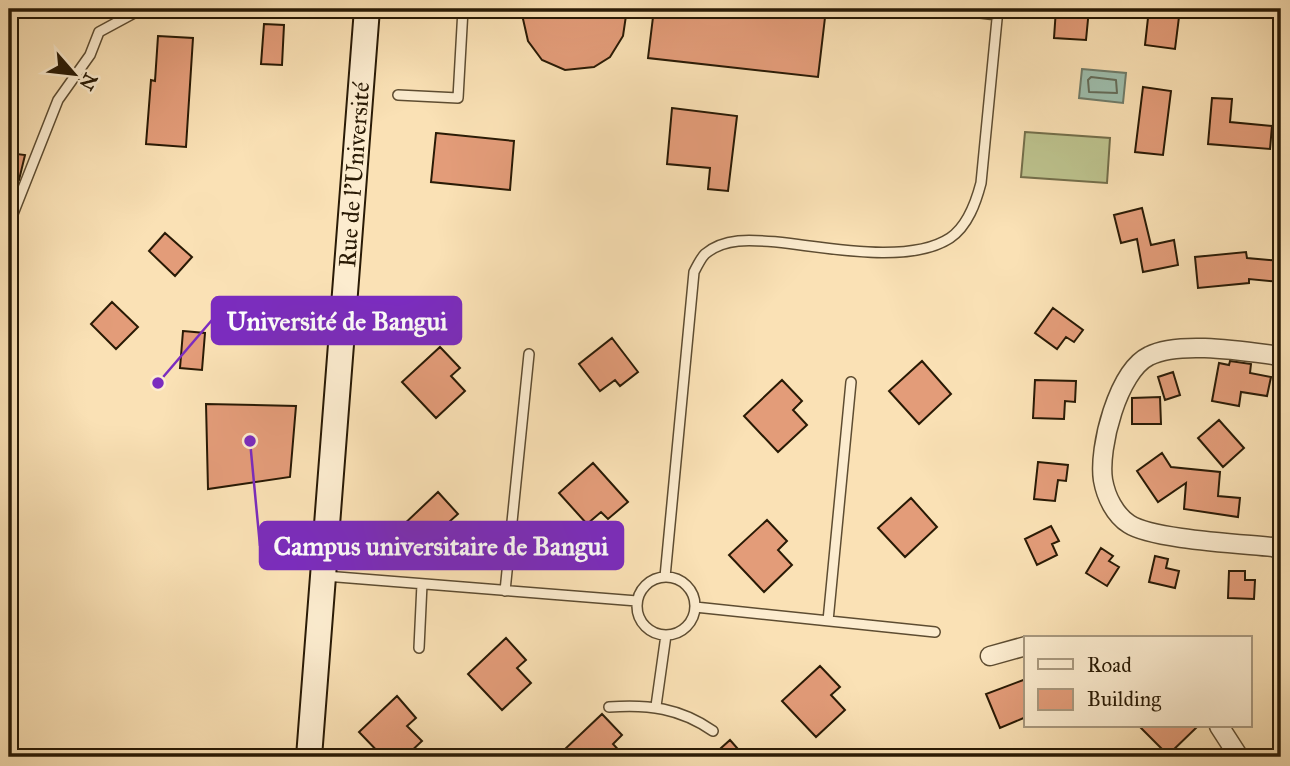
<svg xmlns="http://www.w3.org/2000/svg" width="1290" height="766" font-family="'IM FELL Great Primer',serif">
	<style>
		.green { fill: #bdc38e; stroke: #736e4a; stroke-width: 2 }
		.water { fill: #9ebead; stroke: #6f7c6a; stroke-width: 2 }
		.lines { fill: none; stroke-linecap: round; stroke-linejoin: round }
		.shore { stroke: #646c59; stroke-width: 2 }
		.building { fill: #e39c79; stroke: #291a05; stroke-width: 2 }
		.lane-casing { stroke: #5d4c31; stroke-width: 12 }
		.street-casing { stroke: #5d4c31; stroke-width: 21 }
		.secondary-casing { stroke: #291a05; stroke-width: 28 }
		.lane { stroke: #fceccf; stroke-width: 9 }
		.street { stroke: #fceccf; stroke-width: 18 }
		.secondary { stroke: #fceccf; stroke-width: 24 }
		.labels { text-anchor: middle; stroke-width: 7; stroke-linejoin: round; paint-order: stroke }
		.street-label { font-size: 24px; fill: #291a05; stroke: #fceccf }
		.leader { fill: none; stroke: #7b2cbf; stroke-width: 2.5 }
		.callout-dot { fill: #7b2cbf; stroke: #fceccf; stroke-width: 2.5 }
		.callout { fill: #7b2cbf; stroke: #7b2cbf; stroke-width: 2.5 }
		.callout-label { font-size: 26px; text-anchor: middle; font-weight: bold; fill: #fff }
	</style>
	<rect width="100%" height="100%" fill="#fae1b5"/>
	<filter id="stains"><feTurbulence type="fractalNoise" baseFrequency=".00286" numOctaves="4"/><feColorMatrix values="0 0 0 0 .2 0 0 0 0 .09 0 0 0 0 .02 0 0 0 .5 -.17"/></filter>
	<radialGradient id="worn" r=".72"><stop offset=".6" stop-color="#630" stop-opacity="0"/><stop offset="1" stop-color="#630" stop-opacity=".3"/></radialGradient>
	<path class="green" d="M1025,132L1110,138L1107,183L1021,177Z"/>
	<path class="water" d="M1082,69L1126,73L1123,103L1079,98Z"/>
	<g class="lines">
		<path class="shore" d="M1091,77L1116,80L1117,93L1089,92L1088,80Z"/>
	</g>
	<path class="building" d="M524,9H627L623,36L610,57L594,67L565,70L542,60L528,41L523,19Z
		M654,9H826L818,77L648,58Z
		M1056,9H1089L1086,40L1054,38Z
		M1149,9H1180L1175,49L1145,45Z
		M264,24L284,25L282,65L261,64Z
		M158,36L193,38L186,147L146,144L151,80L155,81Z
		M1143,87L1171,91L1163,155L1135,152Z
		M1212,98L1232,99L1230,122L1272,126L1270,149L1208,144Z
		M672,108L737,116L728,191L708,189L710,168L667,164Z
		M436,133L514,141L510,190L431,182Z
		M9,153L25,155L19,180L9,179Z
		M1142,208L1151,245L1174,240L1178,265L1143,272L1137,239L1121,243L1114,215Z
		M165,233L192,257L175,276L149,251Z
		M1246,252L1247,258L1281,261V282L1249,279V283L1198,288L1195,257Z
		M112,302L138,327L116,349L91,324Z
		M242,302H269L267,344L241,343Z
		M1053,308L1083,330L1074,342L1066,337L1057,349L1035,333Z
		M183,331L205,333L202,370L180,368Z
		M612,338L638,372L620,386L615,380L600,391L579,364Z
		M440,347L460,368L451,376L465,391L436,418L402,382Z
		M922,361L951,394L919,424L889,391Z
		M1230,361L1251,364L1250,373L1271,377L1267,396L1241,392L1239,406L1212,401L1219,363L1229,365Z
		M1173,372L1180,395L1165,400L1158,377Z
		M782,380L802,401L793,410L807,425L778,452L744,416Z
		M1035,380L1076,381L1075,402L1065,401L1064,419L1033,418Z
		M1160,397L1161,424H1132V398Z
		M206,404L296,406L290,477L208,489Z
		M1219,420L1244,448L1223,467L1198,438Z
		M1162,453L1171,467L1220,472L1218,496L1240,498L1238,517L1184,509L1186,483L1158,502L1137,471Z
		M1038,462L1068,465L1066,481L1058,480L1055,501L1034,499Z
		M593,463L628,502L608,519L601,512L587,524L559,493Z
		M438,492L458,514L449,522L463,537L434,564L400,528Z
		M911,498L937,527L905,557L878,528Z
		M767,520L787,541L778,550L792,565L764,592L729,555Z
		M1051,526L1059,541L1052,544L1057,555L1037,565L1025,539Z
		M1101,548L1113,556L1109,561L1119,567L1107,586L1086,573Z
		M1155,556L1168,559L1166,568L1179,571L1175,588L1149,582Z
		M1229,571H1245V580H1255L1254,599L1228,598Z
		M506,638L526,660L517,668L531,683L502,710L468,674Z
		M820,666L840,687L831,695L845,710L816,737L782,701Z
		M1026,679V717L1000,728L986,694Z
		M397,696L416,718L407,726L422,741L405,757H383L359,732Z
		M602,714L622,735L613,744L625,757H571L564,750Z
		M1139,726H1198L1168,755Z
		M730,740L745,757H711Z"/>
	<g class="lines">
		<g class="lane-casing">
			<path id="lane" d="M947,9L997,15
				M398,95L458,98L463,9
				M9,224L58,100L90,55L99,32L136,12L227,13
				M325,576L637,601
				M665,577L694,272C697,266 701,258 705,254C725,237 753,240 777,242C825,247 909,265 950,238C968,226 976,202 981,183L998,9
				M637 606a29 29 0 1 1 58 0a29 29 0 1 1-58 0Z
				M505,591L529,354
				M695,607L935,632
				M828,621L851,382
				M419,648L422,584
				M656,706L666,635
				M609,707C648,704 680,708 713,731"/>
		</g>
		<g class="street-casing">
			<path id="street" d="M1281,356C1248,352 1180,340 1149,356C1118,371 1098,448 1103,480C1106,497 1115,515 1129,524C1153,540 1249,544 1281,548
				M990,656L1026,646
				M1219,726L1239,757"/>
		</g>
		<g class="secondary-casing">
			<g id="secondary">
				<path id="s1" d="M309,757L367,9"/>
			</g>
		</g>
		<use href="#lane" class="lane"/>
		<use href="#street" class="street"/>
		<use href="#secondary" class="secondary"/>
	</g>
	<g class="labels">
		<g class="street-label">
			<text dy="8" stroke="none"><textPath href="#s1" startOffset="584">Rue de l'Université</textPath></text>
		</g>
	</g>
	<path class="leader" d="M158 383L212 320M250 441L260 546"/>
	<g class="callout-dot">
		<circle cx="158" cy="383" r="7"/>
		<circle cx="250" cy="441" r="7"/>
	</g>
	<g class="callout">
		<rect x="212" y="297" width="249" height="47" rx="7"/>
		<rect x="260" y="522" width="363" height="47" rx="7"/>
	</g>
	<g class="callout-label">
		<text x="337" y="330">Université de Bangui</text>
		<text x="441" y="555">Campus universitaire de Bangui</text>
	</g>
	<rect width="1290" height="766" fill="none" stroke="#fae1b5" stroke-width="35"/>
	<rect x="10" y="10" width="1269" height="745" fill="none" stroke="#291a05" stroke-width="3.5"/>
	<rect x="18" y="18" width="1255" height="731" fill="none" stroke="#291a05" stroke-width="2"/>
	<rect x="1024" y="636" width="228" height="91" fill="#fceccf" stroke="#a8987e" stroke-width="2"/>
	<rect x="1038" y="659" width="35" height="10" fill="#fceccf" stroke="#a8987e" stroke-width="2"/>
	<text x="1087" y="672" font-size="21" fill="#291a05">Road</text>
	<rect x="1038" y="689" width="35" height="21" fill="#e39c79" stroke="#a8987e" stroke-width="2"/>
	<text x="1087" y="706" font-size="21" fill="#291a05">Building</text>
	<g transform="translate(74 74) rotate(118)" stroke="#fceccf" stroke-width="5" paint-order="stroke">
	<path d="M0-5L12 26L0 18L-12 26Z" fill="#291a05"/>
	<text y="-10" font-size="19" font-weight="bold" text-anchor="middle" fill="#291a05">N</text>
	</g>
	<rect width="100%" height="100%" filter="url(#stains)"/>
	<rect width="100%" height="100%" fill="url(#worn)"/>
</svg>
